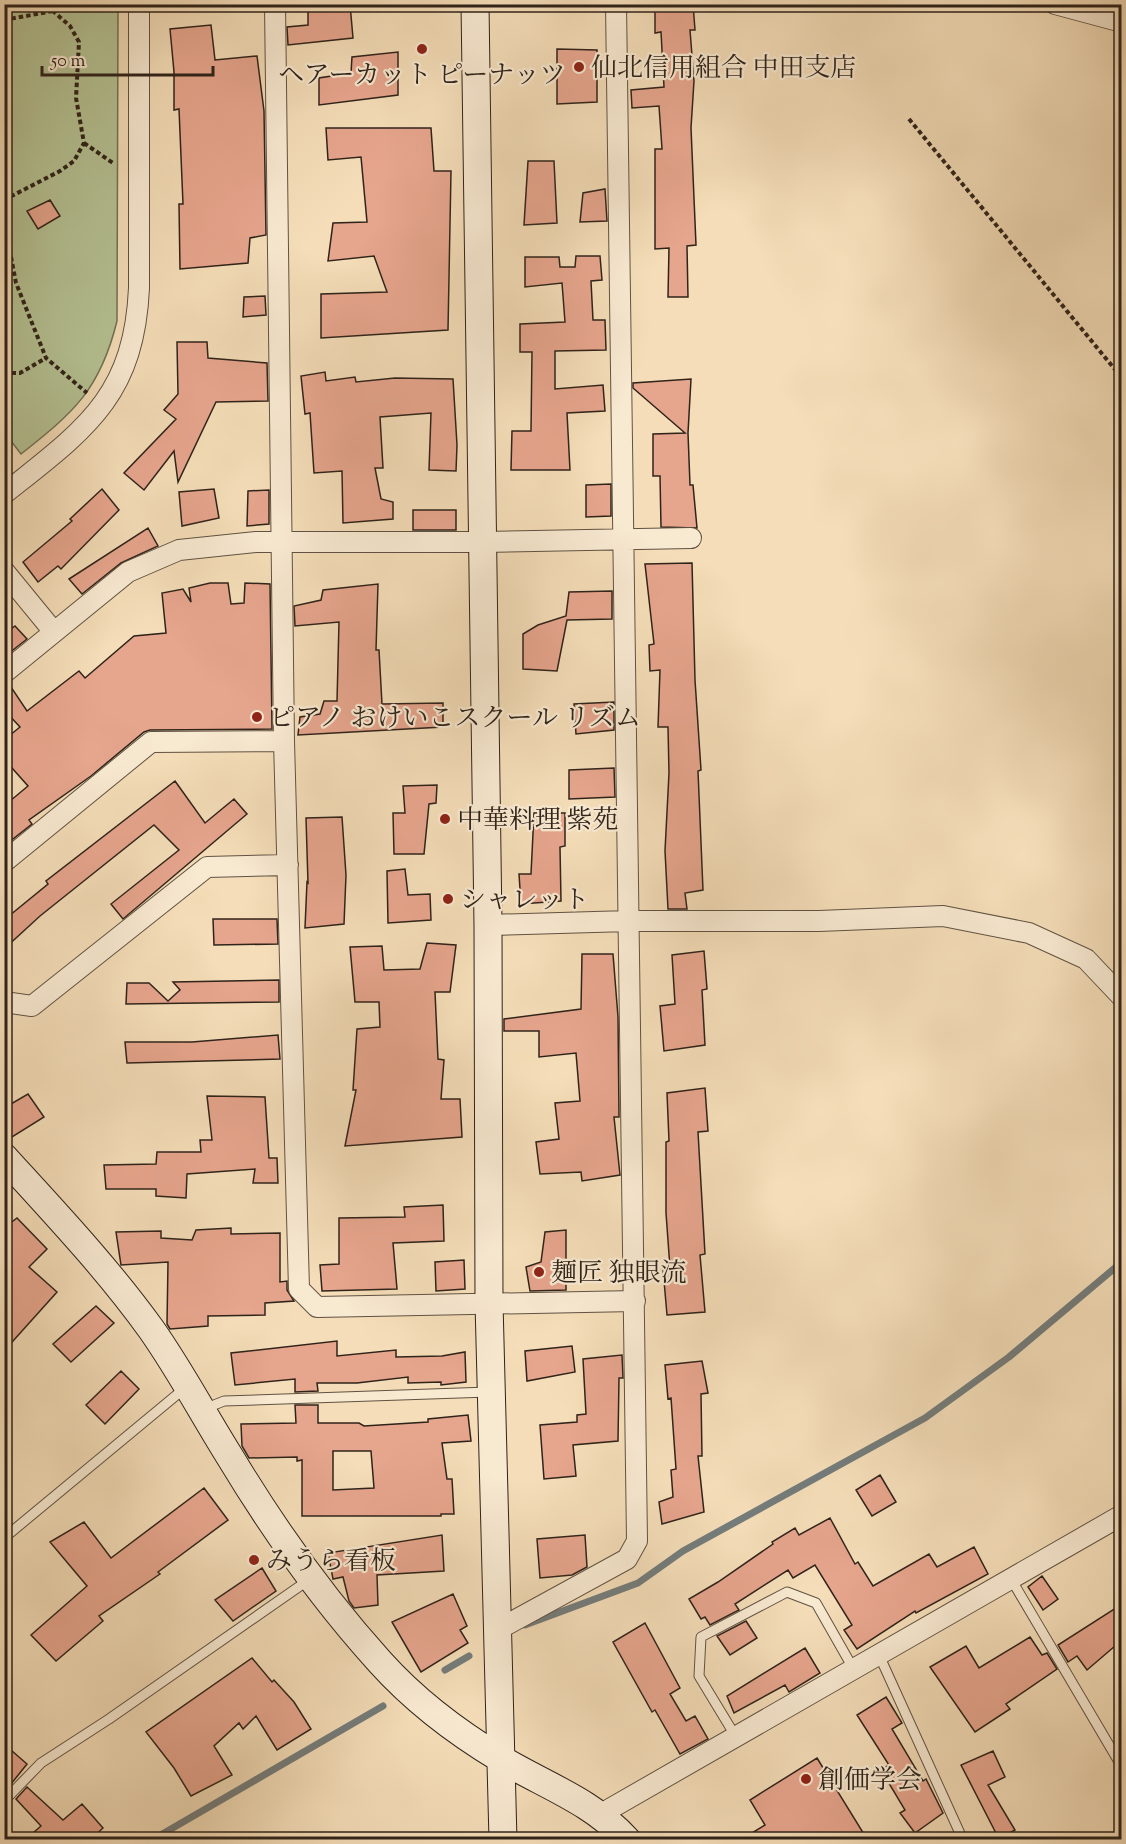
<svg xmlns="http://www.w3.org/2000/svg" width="1126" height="1844" font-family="'Sorts Mill Goudy','Noto Serif JP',serif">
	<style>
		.green { fill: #b5c294; stroke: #727257; stroke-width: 1.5 }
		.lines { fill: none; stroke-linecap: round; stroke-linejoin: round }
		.stream { stroke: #747c7b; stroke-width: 7 }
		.building { fill: #e6a58d; stroke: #2f231a; stroke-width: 1.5; fill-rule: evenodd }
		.lane-casing { stroke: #605242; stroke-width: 11 }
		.street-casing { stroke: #605242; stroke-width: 22 }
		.secondary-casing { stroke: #2f231a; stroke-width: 29 }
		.path { stroke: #2f231a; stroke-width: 4; stroke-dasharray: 4.5 3; stroke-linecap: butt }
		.lane { stroke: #f8e9d1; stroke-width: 9 }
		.street { stroke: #f8e9d1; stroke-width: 20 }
		.secondary { stroke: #f8e9d1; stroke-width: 27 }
		.poi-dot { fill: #8f2418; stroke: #f8e9d1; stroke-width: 2 }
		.labels { text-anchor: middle; stroke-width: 4.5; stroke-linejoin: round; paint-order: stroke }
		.poi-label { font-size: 26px; fill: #2f231a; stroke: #f8e9d1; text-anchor: start }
	</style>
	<rect width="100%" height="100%" fill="#f4ddb8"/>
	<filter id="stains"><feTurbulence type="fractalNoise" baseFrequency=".00333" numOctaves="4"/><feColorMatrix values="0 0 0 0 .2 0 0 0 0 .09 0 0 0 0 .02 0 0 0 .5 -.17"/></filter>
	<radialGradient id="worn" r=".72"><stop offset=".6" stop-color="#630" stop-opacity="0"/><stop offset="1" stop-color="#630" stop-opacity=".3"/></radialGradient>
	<path class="green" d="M4,5H108L118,10L117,321C100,390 74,412 21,454L4,432Z"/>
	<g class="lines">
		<path class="stream" d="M525,1625L638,1583L683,1551L925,1418L1009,1357L1122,1262
			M445,1670L469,1656
			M152,1840L383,1706"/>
	</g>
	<path class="building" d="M350,4L353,38L288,45L287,27L308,25V6Z
		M655,4H693L695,30H690L694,81L691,128L696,245L687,246L688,297H668L669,248L655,249V149H662L659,106L632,108L631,90L664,87L661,32L655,33Z
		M211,25L215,60L257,56L264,111L266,235L250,238L248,263L180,269L179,204H183L179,109L174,110V72L170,29Z
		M557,49L597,50V102L557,104Z
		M398,52V95L319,105V78L351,73L352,57Z
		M326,128H431L434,171H451L448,330L321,338V294L387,292L374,256L328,261L333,223L367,222L361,157L328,160Z
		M528,161H554L557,223L524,225Z
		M605,189L607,221L580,222L583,193Z
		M50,200L60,216L38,229L27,211Z
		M576,256H600L602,280L591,281L593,320H605L606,350L555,351V389L603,385L605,411L567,413L570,470H511L512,431H531L532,352H520V324L565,322L562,283L525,287V257H559L560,267H575Z
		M265,296L266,315L243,317L244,297Z
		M177,342H207L208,358L267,363L268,401L216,402L178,482L174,451L144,490L124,473L176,419L164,410L178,394Z
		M325,372L326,381L355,377L356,382L395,378L453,379L457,445L456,471L429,470L431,413L380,417L383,468H375L381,499L393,502V519L343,523L342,471L314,473L310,413L305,414L301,376Z
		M691,379L688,433L690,485H693L697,528L661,527L660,476H653V434L685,433L633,388V383Z
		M611,484V516L586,517V485Z
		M102,489L119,510L61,569L58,566L38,582L23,562L72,521L70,519Z
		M214,489L219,518L182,526L179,492Z
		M269,490V524L247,526L248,491Z
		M413,510H456V530H413Z
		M148,528L158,546L121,563L82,594L69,579Z
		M692,563L695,680L701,770L698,771L703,890L685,893L687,909H668L665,851L669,773L668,727H658L660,670L650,671L649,645L654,644L645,564Z
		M210,583H228L231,604L244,603L245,583L270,584L272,729L150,730L144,732L91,776L29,820L32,824L4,846V806L28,786L4,759V740L20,727L4,710V685L9,684L27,711L79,671L85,678L134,636L166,633L162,593L183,589L191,602L189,588Z
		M378,584L376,650H379L382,704L443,703V727L298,735L300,717L320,714L324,701H337L339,622L295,626L294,606L321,600L323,590Z
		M612,591V619L567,620L557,671L523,669V634L538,625L566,616L569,592Z
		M15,626L27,639L4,657V634Z
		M614,702V730L576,734L574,704Z
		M614,768L615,797L569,799V770Z
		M175,781L205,823L234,799L247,814L123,919L111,904L179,850L154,825L40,916L4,949V920L48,884L46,881Z
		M437,785L436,803L429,804L424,854H394L393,813H405L403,786Z
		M534,813H565V846L560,847L561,901L521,904L519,874H531Z
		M342,817L346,875L344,924L305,928L307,882L308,883L306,818Z
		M405,869L408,895L430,894L431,920L388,923L387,871Z
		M213,919H277L278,944L214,945Z
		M427,943L456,945L450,992H435L438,1059L444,1060L441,1099H460L462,1137L345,1146L356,1090H353L357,1029L380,1027L379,1002H355L350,947L382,946L384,970L420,969Z
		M704,951L707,989L702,990L705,1045L664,1051L660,1006L675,1004L672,955Z
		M582,954H613L618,1017L619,1117H614L620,1175L582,1181L581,1172L540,1174L536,1142L559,1139L555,1103L580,1101L576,1053L539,1057V1031H504V1019L581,1009Z
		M279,980V1002L126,1004L127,983H149L168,1001L180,990L173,982Z
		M278,1035L280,1059L127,1063L125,1042H192Z
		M705,1088L708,1131L698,1132L705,1254L700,1255L705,1312L667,1315L663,1269L670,1268L666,1213V1142L669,1141L667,1093Z
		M28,1094L44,1117L4,1142V1108Z
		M207,1096L265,1097L269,1158H277L278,1183H253L255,1169L187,1174L186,1198L156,1196V1189H106L104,1165L156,1164L157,1152H201L200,1140H212Z
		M443,1205L444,1241L393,1243L397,1289L322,1291L320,1265L339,1264V1218L405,1217L404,1207Z
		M17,1218L47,1249L29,1267L57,1292L4,1351V1228Z
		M231,1228V1234L280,1233V1282L287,1281V1290L294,1301L265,1303V1315L208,1316V1326L170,1329L167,1324L168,1262L121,1265L116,1232L161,1231V1238L192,1240L196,1230Z
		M566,1230V1290L530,1291L526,1267L541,1262L545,1232Z
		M464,1260L465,1289L436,1291L435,1262Z
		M96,1306L114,1323L71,1362L53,1344Z
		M337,1341V1356L396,1350V1357L442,1356L465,1352L466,1382L441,1385V1382L408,1383V1377L357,1383H317L318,1391L295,1392V1379L235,1385L231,1353Z
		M572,1346L575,1372L527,1381L525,1351Z
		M622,1355L623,1378H619L618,1441L573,1445L576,1476L544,1479L540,1425L577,1422V1415L586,1414L583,1359Z
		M702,1361L708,1393L701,1394L702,1456H698L704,1512L662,1524L659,1502L673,1497L671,1470L676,1469L671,1398L668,1399L665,1365Z
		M121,1371L139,1389L105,1424L86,1405Z
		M295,1405H318V1423H359L364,1426L428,1422V1419L468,1415L471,1441L442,1443L447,1479H452L454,1514H441V1516H302V1460L297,1461V1457L249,1458L242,1446L241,1424L296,1423ZM333,1451H371L374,1488L333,1490Z
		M880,1475L896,1502L872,1516L856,1490Z
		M204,1488L228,1520L158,1572L160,1574L99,1616L103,1621L56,1661L31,1635L87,1586L50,1542L84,1522L111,1558Z
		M830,1518L855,1564L858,1562L873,1586L929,1554L937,1567L974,1547L988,1574L916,1613L915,1611L857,1649L844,1630L852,1625L815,1565L793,1578L788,1570L735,1604L739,1610L710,1625L705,1617L701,1619L689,1599L718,1582L773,1544L772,1542L795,1528L799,1535Z
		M442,1535L444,1571L377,1575L378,1605L354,1608L349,1601L343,1577L333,1579L328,1553Z
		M585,1535L587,1567L572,1575L540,1578L537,1539Z
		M262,1568L276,1591L233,1621L215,1600Z
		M1042,1576L1058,1599L1043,1610L1028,1587Z
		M453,1594L467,1626L460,1630L468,1643L421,1672L392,1622Z
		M1122,1604V1640L1087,1670L1077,1656L1068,1662L1058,1645Z
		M746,1621L757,1638L730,1655L717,1636Z
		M645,1623L680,1688L670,1694L686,1721L695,1716L708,1739L680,1754L655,1710L652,1712L613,1642Z
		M1030,1637L1042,1655L1047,1653L1057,1669L1006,1704L1010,1709L975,1732L930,1667L966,1646L979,1668Z
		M805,1648L820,1673L789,1692L785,1685L734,1713L727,1696Z
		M252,1658L272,1682L274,1680L294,1702L311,1729L277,1750L256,1716L243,1729L239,1723L214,1746L232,1775L191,1796L174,1768L146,1732Z
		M886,1697L902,1723L892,1729L923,1781L926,1779L943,1813L915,1833L900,1813L905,1810L881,1770L889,1765L857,1715Z
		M4,1744L27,1764L7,1789L4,1786Z
		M993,1751L1005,1777L988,1785L1015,1830L999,1839L961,1765Z
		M817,1758L867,1839H742L765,1825L750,1800Z
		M27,1787L63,1820L82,1804L103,1828L91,1839H26L41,1826L16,1799Z"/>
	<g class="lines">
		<g class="lane-casing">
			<path id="lane" d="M204,1409L224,1401L489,1392
				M4,1538L185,1388
				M1011,1579L1122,1767
				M879,1655L963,1840
				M736,1737L699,1676L701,1637L787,1592L816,1603L853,1668
				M4,1801L41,1763L109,1719L310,1579"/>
		</g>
		<g class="street-casing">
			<path id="street" d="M275,4L284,741L299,1289L317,1307L635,1301
				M1055,4L1122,22
				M4,494C84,430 134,398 139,288V4
				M4,571L54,632
				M4,673L128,572L179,550L256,542H483L691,538
				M4,862L151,742L284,741
				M488,925L629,921H819L943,916L1029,933L1086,959L1122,997
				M4,1002L32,1006L207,867L288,865
				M499,1629L627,1559L637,1541L616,4
				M601,1814L1122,1515"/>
		</g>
		<g class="secondary-casing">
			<path id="secondary" d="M475,4L488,925L489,1303L503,1840
				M4,1157C55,1213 107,1268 151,1329C180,1370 203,1414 230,1457C274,1530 323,1599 380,1662C415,1701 456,1732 501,1759C544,1785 592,1801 627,1840"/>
		</g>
		<path class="path" d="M4,20L53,11L67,4
			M909,119L1122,378
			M84,143L113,163
			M4,200L60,171L74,161L84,143L76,98L79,42L70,26L53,11
			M4,220L16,283L46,358L87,393
			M4,373H20L46,358"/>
		<use href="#lane" class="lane"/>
		<use href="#street" class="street"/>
		<use href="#secondary" class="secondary"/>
	</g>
	<g class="poi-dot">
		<circle cx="422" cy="49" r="6"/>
		<circle cx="579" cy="67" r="6"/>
		<circle cx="257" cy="717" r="6"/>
		<circle cx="445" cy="819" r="6"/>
		<circle cx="448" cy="899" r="6"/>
		<circle cx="539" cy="1272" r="6"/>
		<circle cx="254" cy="1560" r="6"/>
		<circle cx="806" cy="1779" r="6"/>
	</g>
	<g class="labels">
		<g class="poi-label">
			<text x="591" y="76">仙北信用組合 中田支店</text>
			<text x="422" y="83" text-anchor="middle">ヘアーカット ピーナッツ</text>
			<text x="269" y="726">ピアノ おけいこスクール リズム</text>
			<text x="457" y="828">中華料理 紫苑</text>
			<text x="460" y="908">シャレット</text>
			<text x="551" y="1281">麺匠 独眼流</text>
			<text x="266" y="1569">みうら看板</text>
			<text x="818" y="1788">創価学会</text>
		</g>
	</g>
	<rect width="1126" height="1844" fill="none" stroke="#f4ddb8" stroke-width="24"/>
	<rect x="6" y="6" width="1114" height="1832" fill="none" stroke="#2f231a" stroke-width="3"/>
	<rect x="12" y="12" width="1102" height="1820" fill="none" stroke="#2f231a" stroke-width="1.5"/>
	<path d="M42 66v9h171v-9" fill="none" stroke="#2f231a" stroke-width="3"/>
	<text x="51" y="66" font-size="18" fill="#2f231a" stroke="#f8e9d1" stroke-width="4.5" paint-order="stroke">50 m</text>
	<rect width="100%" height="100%" filter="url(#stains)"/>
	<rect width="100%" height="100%" fill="url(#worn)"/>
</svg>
